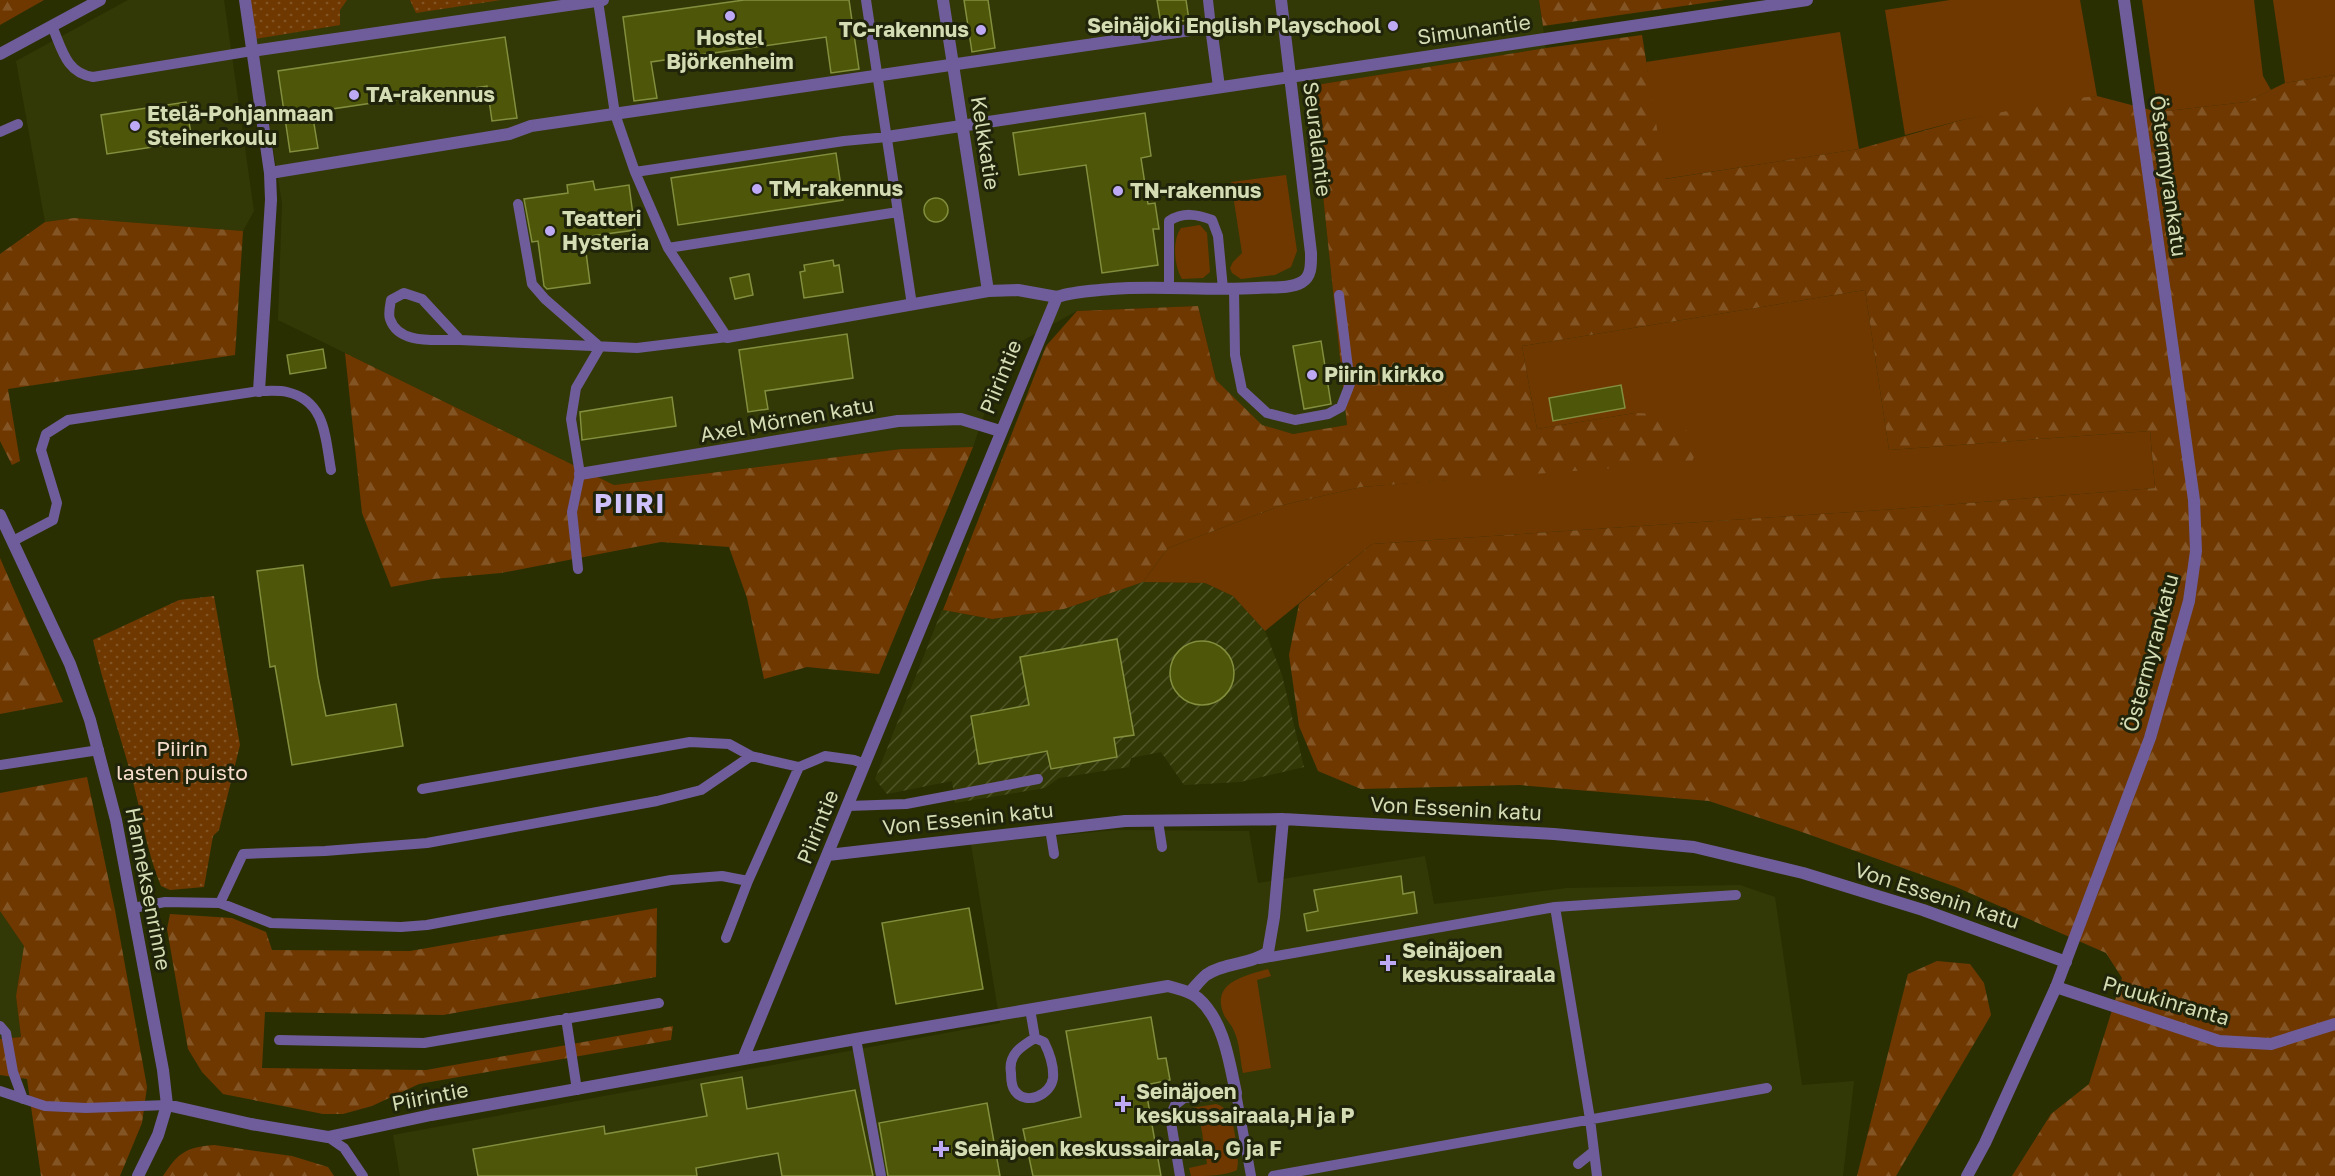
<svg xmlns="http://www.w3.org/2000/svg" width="2335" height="1176" font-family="'Golos Text',sans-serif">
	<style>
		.built { fill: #333906 }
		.industrial { fill: url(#industrial-furrows) }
		.grass { fill: #6f3801 }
		.forest { fill: url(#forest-firs) }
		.park { fill: url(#park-dots) }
		.building { fill: #4d5609; stroke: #838f3e; stroke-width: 1.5 }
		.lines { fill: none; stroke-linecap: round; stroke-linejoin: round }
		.service { stroke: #6f5d9b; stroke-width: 10 }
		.minor { stroke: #6f5d9b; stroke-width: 12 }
		.tertiary { stroke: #6f5d9b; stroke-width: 12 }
		.poi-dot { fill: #bea9f5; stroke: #20240a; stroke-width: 2 }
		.labels { text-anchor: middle; stroke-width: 6; stroke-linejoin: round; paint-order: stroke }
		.poi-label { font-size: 21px; font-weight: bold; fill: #d4dcb4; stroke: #20240a; text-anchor: start }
		.street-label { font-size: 21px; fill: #d4dcb4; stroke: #20240a }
		.park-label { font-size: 21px; fill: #f6dcca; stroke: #20240a }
		.district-label { font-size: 27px; font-weight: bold; letter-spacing: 1.5px; fill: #cfc1fa; stroke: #20240a }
	</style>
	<defs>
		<pattern id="industrial-furrows" width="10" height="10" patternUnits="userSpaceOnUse" patternTransform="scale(1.5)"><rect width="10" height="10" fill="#333906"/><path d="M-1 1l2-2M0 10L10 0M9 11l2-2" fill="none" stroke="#505528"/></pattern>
		<pattern id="forest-firs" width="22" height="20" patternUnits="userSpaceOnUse" patternTransform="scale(1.5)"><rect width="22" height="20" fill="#6f3801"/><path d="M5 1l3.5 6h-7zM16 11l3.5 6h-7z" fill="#835424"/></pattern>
		<pattern id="park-dots" width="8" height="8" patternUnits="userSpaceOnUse" patternTransform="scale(1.5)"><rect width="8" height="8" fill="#6f3801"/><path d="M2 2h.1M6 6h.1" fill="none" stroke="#835424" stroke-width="1.8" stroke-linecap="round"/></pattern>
	</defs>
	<rect width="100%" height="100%" fill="#2a2f02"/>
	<path class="built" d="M128,0H224L254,211L243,231L74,218L45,222L16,61Z
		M249,0H1539L1546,48L1322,84L1312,90L1347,425L1293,434L1262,426L1216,380L1198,306L1077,311L1018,343L991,394L973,447L901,449L614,485L278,320L282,203Z
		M1115,830L1249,831L1258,883L1425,856L1434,904L1567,888L1740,885L1775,897L1802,1085L1854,1081L1843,1176H400L393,1135L1000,1023L971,844Z
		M0,911L24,946L16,996L21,1037L0,1039Z"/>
	<path class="industrial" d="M1143,582L1205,583L1233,596L1265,631L1282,675L1304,767L1240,782L1184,785L1161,752L1131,758L1129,767L1059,778L1045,788L955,803L952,781L887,794L875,779L942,610L992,619L1064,609Z"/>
	<path class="grass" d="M1950,0H2080L2097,96L1962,120L1905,135L1885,10Z
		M2142,0H2254L2263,76L2271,90L2246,102L2158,112Z
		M2273,0H2335V75L2285,83Z
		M1840,32L1859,149L1664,179L1646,62Z
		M1286,175L1297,251L1291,267L1275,275L1241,279L1232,273L1230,268L1233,262L1242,253L1231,182Z
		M1200,225L1207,233L1210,272L1203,278L1182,279C1174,266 1172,240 1181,228Z
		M1865,290L1889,450L2150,431L2155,488L1896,509L1372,544L1265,631L1233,596L1205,583L1143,582L1168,548L1283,505L1361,487L1546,472L1635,413L1537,429L1522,346Z
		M1268,969L1271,976L1257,980L1271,1068L1243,1073C1240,1060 1240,1043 1234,1031C1232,1025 1227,1021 1224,1015C1210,982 1245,976 1268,969Z
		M1216,1104C1237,1109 1235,1144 1238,1162L1237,1170C1225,1176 1206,1176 1191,1176L1189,1168L1207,1164L1200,1120L1181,1123L1178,1120V1115L1185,1109Z"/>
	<path class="forest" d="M0,0H44L0,25Z
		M1539,0H1725L1543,26Z
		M1642,35L1665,179L1859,149L1962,120L2069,99L2097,96L2158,112L2246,102L2285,83L2335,75V1176H2012L2051,1114L2089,1084L2122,978L2106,953L1956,887L1802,832L1709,801L1519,785L1361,789L1318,771L1299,726L1289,655L1299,604L1372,544L1896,509L2155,488L2150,431L1889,450L1865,290L1522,346L1537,429L1635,413L1665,414L1700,441L1692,462L1361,487L1283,505L1168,548L1143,582L1064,609L992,619L943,610L1046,346L1077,311L1198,306L1216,380L1262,425L1293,434L1347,425L1312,90L1322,84L1546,48Z
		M74,218L243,231L235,355L8,389L20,461L12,465L0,441V254L45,222Z
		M345,353L614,485L901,449L973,447L879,674L807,667L764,679L747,598L729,547L661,542L501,573L433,579L391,587L362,513Z
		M0,558L63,702L0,714Z
		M87,777L115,910L147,1087L142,1123L120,1176H41L27,1079L0,1075V1039L21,1037L16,996L24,946L0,911V793Z
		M657,908L656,977L443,1015L265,1012L262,1068L426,1070L673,1026L671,1040L419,1084L372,1106L343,1114H323L223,1094L202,1072L188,1049L167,929L170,914L232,918L266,932L272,950L410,951Z
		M1937,961L1970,964L1984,983L1991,1015L1896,1176H1857L1908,974Z
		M214,1145L292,1156L328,1167L334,1176H163C178,1153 186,1147 214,1145Z"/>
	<path class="park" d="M249,0H347L340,10V25L255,39Z
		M410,0H501L416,13Z
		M214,596L240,745L219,830L213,836L204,887L170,890L161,886C147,853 142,816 133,782C120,734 104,688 93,640L179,600Z"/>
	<path class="building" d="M744,0H849L859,69L831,73L826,37L651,62L657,98L634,101L623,17Z
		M964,0H988L995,48L972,52Z
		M1157,0H1186L1189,20L1161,24Z
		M505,37L517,118L492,121L487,86L312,112L318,148L290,152L278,71Z
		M186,102L192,141L107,154L101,115Z
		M1145,113L1151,156L1141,158L1148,204L1155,203L1159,229H1153L1158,265L1102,273L1086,165L1019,175L1013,133Z
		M836,153L843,200L678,225L671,178Z
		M593,181L595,190L629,185L635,230L584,237L590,283L547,289L544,286L538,241L532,242L524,199L568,193L567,185Z
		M924 210a12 12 0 1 1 24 0a12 12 0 1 1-24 0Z
		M833,260L834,266L839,265L843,292L804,298L800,272L805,271L804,265Z
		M749,274L753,295L735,299L730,278Z
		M847,334L853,378L765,391L768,409L748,412L739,350Z
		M1321,341L1331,404L1304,409L1293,346Z
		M323,349L326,368L290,374L287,355Z
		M1621,385L1625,408L1553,421L1549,398Z
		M672,397L676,426L582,440L580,412Z
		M303,565L318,677L326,716L396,704L403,746L292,765L275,666L270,667L257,571Z
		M1117,639L1134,735L1114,738L1117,757L1051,769L1047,751L979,764L971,716L1029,705L1020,657Z
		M1170 673a32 32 0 1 1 64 0a32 32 0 1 1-64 0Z
		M1401,876L1403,894L1414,892L1417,913L1307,931L1304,914L1318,911L1314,890Z
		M969,908L983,989L896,1004L882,923Z
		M1151,1017L1158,1059L1166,1058L1170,1080L1145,1085L1161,1176H1033L1023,1129L1081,1117L1066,1031Z
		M742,1077L747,1109L855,1090L873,1176H782L778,1153L696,1168L697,1176H478L473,1149L604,1126L605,1134L707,1116L701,1084Z
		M987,1103L1000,1176H888L879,1123Z"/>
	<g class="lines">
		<path class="service" d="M866,0L912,305
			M1208,0L1211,27
			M52,26C62,49 66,73 93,77L252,51
			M0,132L18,124
			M635,172L844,141L887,137
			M518,204L532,284L545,299L600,347
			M668,248L898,212
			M1169,287V221C1183,212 1197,214 1212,220L1218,236L1223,289
			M1234,289L1235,355L1242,390L1267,413L1295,420L1328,414L1341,407L1350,384L1339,295
			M460,340C438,339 399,346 390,319C388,314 390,306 391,300L404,293L422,299L460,340L637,348L727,337L668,248L635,172L615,114L598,1
			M13,541L53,520L57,503L41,450L46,434L68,420L259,391C268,391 279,390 287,392C326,401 325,437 331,470
			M578,569L572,512L580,474L571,419L576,388L600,347
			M0,765L99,750
			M422,789L690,742L729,744L751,756
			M848,806L906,804L1038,779
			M1158,821L1162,847
			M1050,829L1054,854
			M220,903L243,854L325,851L427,843L657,801L701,790L751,756L799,767L825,756L854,760L865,764
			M1555,907L1736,895
			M133,908L165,902L220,903L271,923L401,927L427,925L671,880L722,876L748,881
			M726,938L748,881L799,767
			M1259,959L1555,907L1590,1119L1597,1176
			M1030,1009L1035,1038
			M566,1018L577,1090
			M0,1026L6,1033L13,1072L23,1099
			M1035,1038L1044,1042C1049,1052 1054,1066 1053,1078C1051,1095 1026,1106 1015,1091C1011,1086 1011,1078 1011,1073C1008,1055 1020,1047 1035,1038Z
			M856,1039L881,1176
			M279,1040L424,1043L659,1003
			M0,1091L45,1106L86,1108L167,1105
			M328,1137L344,1148L363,1176
			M1578,1164L1593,1152
			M1180,1176L1170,1116L1175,1105L1184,1098L1236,1093L1251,1176
			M1273,1176L1767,1088"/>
		<path class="minor" d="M245,0L270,173L271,200L259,391
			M943,0L988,291
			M252,51L603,0
			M0,54L100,0
			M887,137L1807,0
			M270,173L509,134L531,126L1211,27L1219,87
			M727,337L988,291L1018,290L1057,297
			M580,474L898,421L961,419L1000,431
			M0,515L70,664L90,720L116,820L163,1070L167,1105L158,1135L138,1176
			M828,855L1125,821L1283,819L1554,834L1694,847L1803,873L1923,910L2066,962
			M2056,987L2219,1041L2271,1044L2335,1024
			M1190,992C1195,987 1200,980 1206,975C1225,962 1250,965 1268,952L1274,917L1283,819
			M743,1059L1057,297C1074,291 1092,291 1111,289C1159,285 1208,291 1257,288C1271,287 1290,289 1302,282C1312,276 1311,263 1311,253L1281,0
			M167,1105L251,1124L328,1137L431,1115L856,1039L1168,986C1178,989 1190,991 1198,998C1224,1021 1229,1061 1236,1093"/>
		<path class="tertiary" d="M1967,1176L1985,1143L2056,987L2150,738L2189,601L2196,551L2194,500L2124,0"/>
	</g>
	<g class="poi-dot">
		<circle cx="730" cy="16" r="6"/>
		<circle cx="1393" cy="26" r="6"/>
		<circle cx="981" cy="30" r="6"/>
		<circle cx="354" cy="95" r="6"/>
		<circle cx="135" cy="126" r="6"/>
		<circle cx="757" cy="189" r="6"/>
		<circle cx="1118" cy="191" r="6"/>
		<circle cx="550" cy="231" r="6"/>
		<circle cx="1312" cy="375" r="6"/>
		<path d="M1385 954h6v6h6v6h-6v6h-6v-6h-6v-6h6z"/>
		<path d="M1120 1095h6v6h6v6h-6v6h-6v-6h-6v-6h6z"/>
		<path d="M938 1140h6v6h6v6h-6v6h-6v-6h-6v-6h6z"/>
	</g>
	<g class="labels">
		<g class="poi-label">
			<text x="1381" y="33" text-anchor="end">Seinäjoki English Playschool</text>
			<text x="969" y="37" text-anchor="end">TC-rakennus</text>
			<text x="730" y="45" text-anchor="middle">Hostel<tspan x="730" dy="24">Björkenheim</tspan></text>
			<text x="366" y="102">TA-rakennus</text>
			<text x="147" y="121">Etelä-Pohjanmaan<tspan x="147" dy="24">Steinerkoulu</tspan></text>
			<text x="769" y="196">TM-rakennus</text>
			<text x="1130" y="198">TN-rakennus</text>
			<text x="562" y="226">Teatteri<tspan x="562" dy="24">Hysteria</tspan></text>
			<text x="1324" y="382">Piirin kirkko</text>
			<text x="1402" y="958">Seinäjoen<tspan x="1402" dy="24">keskussairaala</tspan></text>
			<text x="1136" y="1099">Seinäjoen<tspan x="1136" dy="24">keskussairaala,H ja P</tspan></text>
			<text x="954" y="1156">Seinäjoen keskussairaala, G ja F</text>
		</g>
		<g class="street-label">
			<text transform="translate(1474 30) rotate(-8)" y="7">Simunantie</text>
			<text transform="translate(1317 139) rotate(83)" y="7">Seuralantie</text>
			<text transform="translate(985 143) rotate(81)" y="7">Kelkkatie</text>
			<text transform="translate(2168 176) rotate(82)" y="7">Östermyrankatu</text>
			<text transform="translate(1001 377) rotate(-68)" y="7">Piirintie</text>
			<text transform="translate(787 420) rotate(-10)" y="7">Axel Mörnen katu</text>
			<text transform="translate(2151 653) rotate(-75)" y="7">Östermyrankatu</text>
			<text transform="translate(1456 809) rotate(3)" y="7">Von Essenin katu</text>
			<text transform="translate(968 819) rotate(-6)" y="7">Von Essenin katu</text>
			<text transform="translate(818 827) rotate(-68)" y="7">Piirintie</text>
			<text transform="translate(148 889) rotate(79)" y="7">Hanneksenrinne</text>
			<text transform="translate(1937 896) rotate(18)" y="7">Von Essenin katu</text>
			<text transform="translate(2166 1001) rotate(16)" y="7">Pruukinranta</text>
			<text transform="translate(430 1097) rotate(-11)" y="7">Piirintie</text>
		</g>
		<g class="park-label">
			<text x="182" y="756">Piirin<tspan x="182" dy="24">lasten puisto</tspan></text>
		</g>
		<g class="district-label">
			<text x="630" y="513">PIIRI</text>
		</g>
	</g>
</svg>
